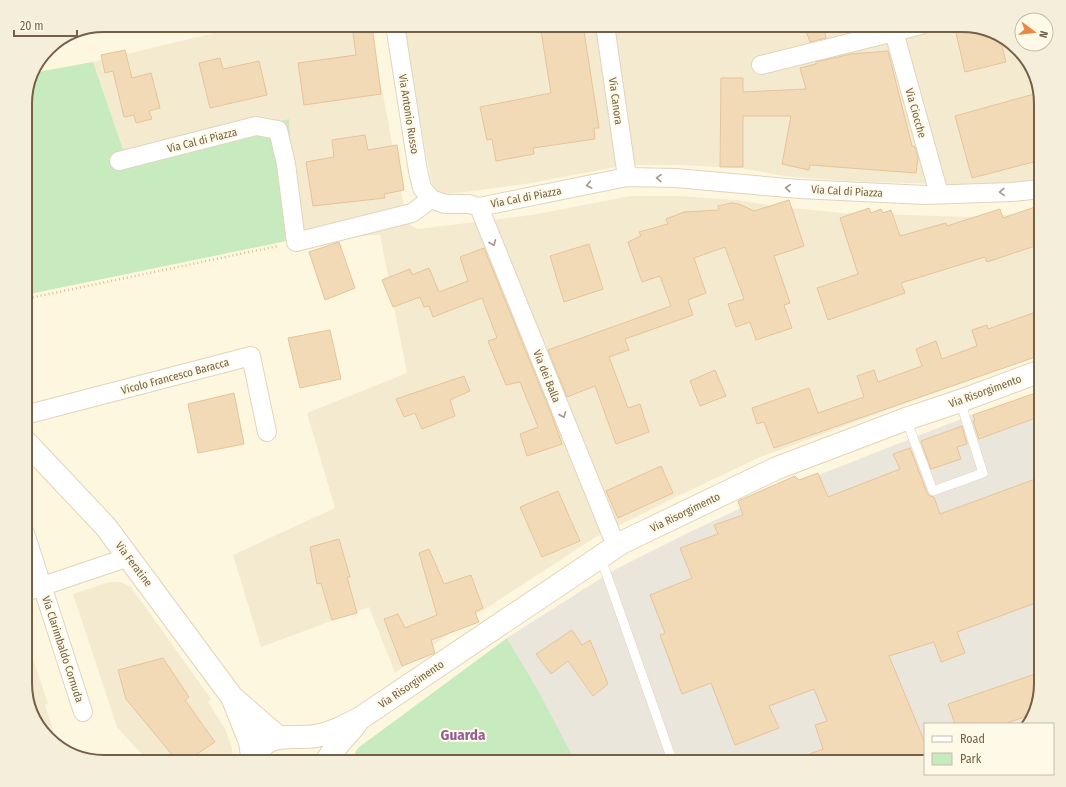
<svg xmlns="http://www.w3.org/2000/svg" width="1066" height="787" font-family="'Fira Sans Condensed',sans-serif">
	<style>
		.residential { fill: #f4eacf }
		.industrial { fill: #ebe6dc }
		.green { fill: #c8eabf }
		.building { fill: #f3dab7; stroke: #e5c498 }
		.lines { fill: none; stroke-linecap: round; stroke-linejoin: round }
		.lane-casing { stroke: #e1d4bc; stroke-width: 10 }
		.street-casing { stroke: #e1d4bc; stroke-width: 20 }
		.secondary-casing { stroke: #e3d4b7; stroke-width: 24 }
		.path { stroke: #d7be9b; stroke-width: 2.5; stroke-dasharray: 1 3; stroke-linecap: butt }
		.lane { stroke: #fff; stroke-width: 9 }
		.street { stroke: #fff; stroke-width: 18 }
		.secondary { stroke: #fff; stroke-width: 22 }
		.oneway { stroke: #a59787 }
		.labels { text-anchor: middle; stroke-width: 4; stroke-linejoin: round; paint-order: stroke }
		.street-label { font-size: 11px; fill: #745f47; stroke: #fffae7 }
		.district-label { font-size: 15px; font-weight: bold; fill: #906298; stroke: #fffae7 }
		.rim { fill: none; stroke: #745f47; stroke-width: 2 }
	</style>
	<rect width="100%" height="100%" fill="#fdf7e0"/>
	<path class="residential" d="M248,25H370L406,218L410,225L418,229L532,215L630,196H677L737,200L781,207L843,213L969,217L1041,213V356L974,378L758,458L678,496L594,538L465,622L395,673L369,607L261,647L233,555L335,508L307,413L407,373L380,235L296,239L289,119L125,155L93,62Z
		M402,25H962L1010,41L1033,69L1041,104V181L968,185L845,181L784,176L741,168L678,165H626L526,184L434,196Z
		M109,582H121L131,587L211,699L208,702L225,729L232,748V755L220,762H149L117,727L73,594Z
		M25,636L48,703L45,705L56,739L51,740L33,718L25,688Z"/>
	<path class="industrial" d="M1041,392V683L1027,724H925V762H569L573,759L538,690L507,638L614,570L694,530L773,493L971,415Z"/>
	<path class="green" d="M93,62L125,155L289,119L296,239L25,295V99L32,73Z
		M507,638L538,690L574,759L569,762H350L358,748Z"/>
	<path class="building" d="M352,25H372L381,94L304,105L298,63L356,55Z
		M540,25H583L599,128H594L595,139L533,148L534,154L496,161L492,139L487,140L480,107L551,93Z
		M804,25H823L826,38L810,42Z
		M973,29L1000,38L1006,62L965,72L956,33Z
		M125,50L132,78L151,73L160,108L149,111L152,119L136,123L134,115L124,117L113,71L105,73L101,55Z
		M888,51L912,146L915,147L918,158L916,173L810,165L809,170L782,164L791,116H743V167H720L721,78H743V92L806,89L800,68L816,64V62L851,54Z
		M220,58L223,69L259,61L267,95L210,108L199,63Z
		M1038,93L1041,104V160L972,178L955,116Z
		M365,135L368,150L397,145L404,190L384,194L385,198L313,206L306,162L334,157L332,140Z
		M789,200L804,246L774,256L790,303L784,305L792,328L756,340L750,322L736,327L728,304L744,299L725,247L694,258L706,293L688,300L693,315L625,339L629,350L609,357L628,408L640,404L649,432L616,444L595,386L567,397L548,350L671,306L660,276L642,282L628,242L641,236L639,232L668,224L666,219L684,212L719,210L718,206L731,203L739,204L754,211Z
		M1038,206L1041,215V244L987,262L985,257L901,283L905,293L828,320L817,288L858,274L840,218L869,208L871,213L881,209L883,213L891,210L900,236L946,223L947,226L1000,209L1003,218Z
		M339,242L355,288L325,300L309,252Z
		M589,244L603,289L564,302L550,256Z
		M484,248L552,416L562,444L527,456L520,434L538,427L520,382L506,385L488,341L497,338L482,298L433,317L429,306L424,307L420,297L393,307L382,280L410,269L412,275L429,268L439,292L468,281L460,257Z
		M1033,313L1034,328L1041,325V355L774,448L764,422L757,424L752,408L809,388L818,413L864,397L857,376L874,370L878,382L922,366L916,349L936,341L942,359L977,346L972,330L987,325L988,329Z
		M330,330L341,379L300,388L288,338Z
		M715,370L726,396L700,406L690,381Z
		M464,376L470,391L450,400L455,416L422,429L415,413L404,417L396,399Z
		M1041,391V416L979,439L973,421H975L973,415Z
		M234,393L244,444L198,453L188,404Z
		M962,426L967,444L957,447L961,459L931,469L921,441Z
		M910,448L927,493L930,496L934,497L940,514L1041,477V601L957,632L965,653L941,662L934,642L889,656L925,743V762H795L794,760L823,749L815,725L827,721L814,689L769,706L779,728L735,745L711,683L682,694L660,635L665,633L650,595L692,578L680,548L718,534L714,525L743,515L738,501L795,476L799,480L818,473L828,497L900,469L893,454Z
		M661,466L673,493L618,518L606,491Z
		M558,491L580,541L542,557L520,507Z
		M339,539L350,577H347L357,613L332,620L321,583L317,584L310,547Z
		M429,549L444,584L471,575L483,608L475,612L479,622L431,640L435,653L402,666L384,619L398,614L405,628L437,615L419,553Z
		M572,630L582,645L590,640L608,684L593,696L568,661L551,674L536,654Z
		M163,658L189,697L185,700L215,742L185,762H178L126,699L118,670Z
		M1041,672V683L1030,715L1004,724H955L948,704Z"/>
	<g class="lines">
		<g class="lane-casing">
			<path id="lane" d="M906,419L933,491L983,473L960,401
				M599,557L604,567L671,757"/>
		</g>
		<g class="street-casing">
			<path id="street" d="M395,25L418,171L422,188L431,199
				M605,25L627,177
				M921,25L894,32L939,194
				M761,65L894,32
				M119,161L256,126L278,130L286,164L296,242L412,213L431,199
				M431,199L445,204H469L479,207L627,177L676,178L799,189L925,195L1012,192L1041,189
				M479,207L616,546
				M25,415L251,356L267,432
				M25,533L83,712
				M25,592L129,557"/>
		</g>
		<g class="secondary-casing">
			<path id="secondary" d="M25,441L106,527L232,697L278,737
				M234,702L250,742L253,762
				M253,762C266,728 288,740 316,736C333,733 347,725 362,717L621,543L777,468L906,419L960,401L1041,371
				M326,762L335,748L356,724"/>
		</g>
		<path class="path" d="M25,299L278,246"/>
		<use href="#lane" class="lane"/>
		<use href="#street" class="street"/>
		<use href="#secondary" class="secondary"/>
	</g>
	<defs><path id="oneway-chevron" d="M-2-3.5L2.5 0L-2 3.5" fill="none" stroke-width="1.6" stroke-linecap="round" stroke-linejoin="round"/></defs>
	<g class="oneway">
		<use href="#oneway-chevron" transform="translate(659 178) rotate(-179)"/>
		<use href="#oneway-chevron" transform="translate(589 185) rotate(169)"/>
		<use href="#oneway-chevron" transform="translate(788 188) rotate(-175)"/>
		<use href="#oneway-chevron" transform="translate(1002 192) rotate(178)"/>
		<use href="#oneway-chevron" transform="translate(493 243) rotate(68)"/>
		<use href="#oneway-chevron" transform="translate(563 415) rotate(68)"/>
	</g>
	<g class="labels">
		<g class="street-label">
			<text transform="translate(616 101) rotate(82)" y="4">Via Canora</text>
			<text transform="translate(916 113) rotate(74)" y="4">Via Ciocche</text>
			<text transform="translate(409 114) rotate(81)" y="4">Via Antonio Russo</text>
			<text transform="translate(202 140) rotate(-14)" y="4">Via Cal di Piazza</text>
			<text transform="translate(847 191) rotate(3)" y="4">Via Cal di Piazza</text>
			<text transform="translate(526 197) rotate(-11)" y="4">Via Cal di Piazza</text>
			<text transform="translate(175 376) rotate(-15)" y="4">Vicolo Francesco Baracca</text>
			<text transform="translate(547 376) rotate(68)" y="4">Via dei Balla</text>
			<text transform="translate(985 391) rotate(-20)" y="4">Via Risorgimento</text>
			<text transform="translate(685 512) rotate(-26)" y="4">Via Risorgimento</text>
			<text transform="translate(134 564) rotate(53)" y="4">Via Feratine</text>
			<text transform="translate(63 649) rotate(72)" y="4">Via Clarimbaldo Cornuda</text>
			<text transform="translate(411 684) rotate(-34)" y="4">Via Risorgimento</text>
		</g>
		<g class="district-label">
			<text x="463" y="740">Guarda</text>
		</g>
	</g>
	<path d="M0 0H1066V787H0ZM104 32H962A72 72 0 0 1 1034 104V683A72 72 0 0 1 962 755H104A72 72 0 0 1 32 683V104A72 72 0 0 1 104 32Z" fill="#f4eeda" fill-rule="evenodd"/>
	<path class="rim" d="M104 32H962A72 72 0 0 1 1034 104V683A72 72 0 0 1 962 755H104A72 72 0 0 1 32 683V104A72 72 0 0 1 104 32Z"/>
	<rect x="924" y="723" width="130" height="52" fill="#fffae7" stroke="#c7bca7"/>
	<rect x="932" y="736" width="20" height="6" fill="#ffffff" stroke="#c7bca7"/>
	<text x="960" y="743" font-size="12" fill="#745f47">Road</text>
	<rect x="932" y="753" width="20" height="12" fill="#c8eabf" stroke="#c7bca7"/>
	<text x="960" y="763" font-size="12" fill="#745f47">Park</text>
	<g transform="translate(1034 32) rotate(105)"><circle r="19" fill="#fffae7" stroke="#c7bca7"/>
	<path d="M0-3L7 15L0 10L-7 15Z" fill="#ea8742"/>
	<text y="-6" font-size="11" font-weight="bold" text-anchor="middle" fill="#745f47">N</text>
	</g>
	<path d="M14 30v6h63v-6" fill="none" stroke="#745f47" stroke-width="2"/>
	<text x="20" y="30" font-size="12" fill="#745f47" stroke="#fffae7" stroke-width="3" paint-order="stroke">20 m</text>
</svg>
